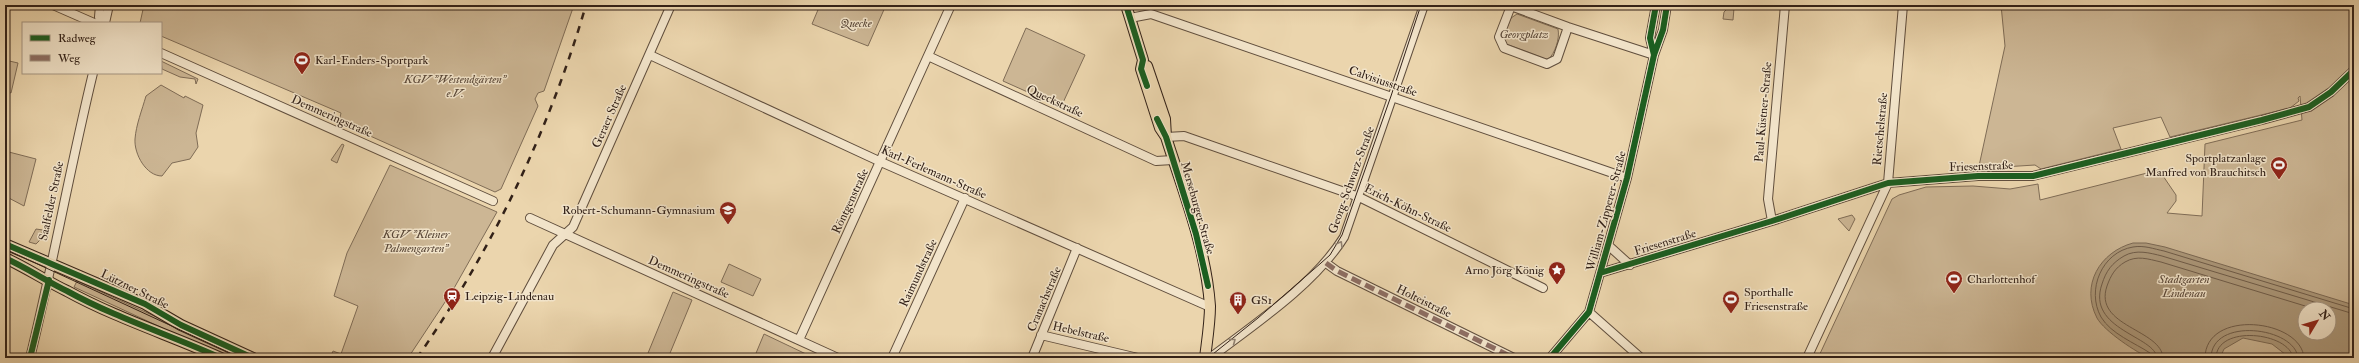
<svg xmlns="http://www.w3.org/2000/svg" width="2359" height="363" font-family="'IM FELL Double Pica',serif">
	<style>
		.green { fill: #ccb694; stroke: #7f6c56; fill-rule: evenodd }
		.water { fill: #ac987a; stroke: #7b6853; fill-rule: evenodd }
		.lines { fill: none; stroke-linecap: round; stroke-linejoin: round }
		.shore { stroke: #6f5c49; stroke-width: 1 }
		.minor-casing { stroke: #604e3d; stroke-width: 10 }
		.major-casing { stroke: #322118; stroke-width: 12 }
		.minor { stroke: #f2e4ca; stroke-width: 8 }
		.major { stroke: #ebd5ad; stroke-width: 10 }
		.tram { stroke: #322118; stroke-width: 1 }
		.rail { stroke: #322118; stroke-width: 2.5; stroke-dasharray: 7 7; stroke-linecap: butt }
		.quiet { stroke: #8d6e63; stroke-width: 5; stroke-dasharray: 10 5; stroke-linecap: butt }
		.cycleway-casing { stroke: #f2e4ca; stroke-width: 8 }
		.cycleway { stroke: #1b5e20; stroke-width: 6 }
		.oneway { stroke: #928271 }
		.labels { text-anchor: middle; stroke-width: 3; stroke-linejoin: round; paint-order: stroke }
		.park-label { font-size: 12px; font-style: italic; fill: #584637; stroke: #f2e4ca }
		.poi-label { font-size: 12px; fill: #322118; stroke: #f2e4ca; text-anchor: start }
		.street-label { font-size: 12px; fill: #322118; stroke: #f2e4ca }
	</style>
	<rect width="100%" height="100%" fill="#ebd5ad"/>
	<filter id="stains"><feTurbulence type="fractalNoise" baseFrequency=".005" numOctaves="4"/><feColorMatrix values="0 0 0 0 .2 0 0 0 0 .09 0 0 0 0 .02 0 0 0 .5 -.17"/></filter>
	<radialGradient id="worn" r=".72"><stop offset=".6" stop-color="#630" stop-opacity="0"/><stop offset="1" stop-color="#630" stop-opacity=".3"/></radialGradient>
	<path class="green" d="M144,5H574L544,91L538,93L535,99L538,106L501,189L495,192L339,122L341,113L161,36V23H140Z
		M820,5H886L868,46L812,24Z
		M2001,5H2354V358H1818L1892,199L1899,195L1926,187L1973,186L2010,189L2038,184L2040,200L2159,170L2176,195V201L2167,213L2202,216L2205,144L2302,120L2300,96L2298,98L2299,101L2290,108L2170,137L2161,117L2113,128L2121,149L2041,169L2035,165L1987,168L1979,166L2005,46ZM2305,309H2329V333H2305Z
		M1728,8H1734L1733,20L1723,19L1724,12Z
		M1517,14L1558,29C1560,39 1555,53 1548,60L1506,44L1503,37L1511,18Z
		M1026,28L1085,55L1061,107L1003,81Z
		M5,60L18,63L11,93L5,91Z
		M161,61L198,79L196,84L195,79L180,77L162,69Z
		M161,85L184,98L185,96L203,105L196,133L198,147L190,159L172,163L162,176C146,176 134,154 135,139C136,125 142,110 146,96Z
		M342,144L344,145L337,163L331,160Z
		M5,151L36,159L24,206L5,196Z
		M390,165L497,212L453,290L408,358H330L333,351L341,354L358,306L334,296L347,253Z
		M1852,215L1855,219L1849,231L1838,219Z
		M36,229L43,230L40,240L36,244L29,242Z
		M729,264L761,279L753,296L721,282Z
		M77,281L247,358H227L74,287Z
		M673,292L692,300L668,358H646Z
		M764,334L806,354L804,358H754Z"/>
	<path class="water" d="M2133,243H2146L2165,247L2354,305V358H2290L2272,344L2243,338L2224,349L2220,358C2206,358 2161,361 2150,358C2137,353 2104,331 2097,318C2080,285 2100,252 2133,243ZM2305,309H2329V333H2305Z"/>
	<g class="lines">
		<path class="shore" d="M2152,358L2150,353C2135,343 2111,334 2101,317C2086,290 2102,252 2133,247C2144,245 2154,249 2164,251L2354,309
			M2157,358C2156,336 2086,330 2102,284C2106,271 2112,263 2124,256C2136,249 2150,253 2162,256L2354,314
			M2163,358C2162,329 2093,327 2107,286C2111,275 2115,268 2125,262C2137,255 2148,259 2161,262L2315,309
			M2205,358C2205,308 2302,319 2304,358
			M2211,358C2211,316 2296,327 2298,358
			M2216,358C2216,324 2290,332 2293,358"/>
		<g class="minor-casing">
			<path id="minor" d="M53,5L94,23
				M100,5L99,17L101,23
				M1508,5L1568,27L1654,55
				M1511,6L1499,37L1504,48L1547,64L1557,59L1568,27
				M1130,18L1151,14L1627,178
				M105,23L109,5
				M161,53L493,201
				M650,55L881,162L1210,307
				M1654,55L1650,38L1656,5
				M928,56L1156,161L1173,160
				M1166,137L1184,136L1359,197L1543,288
				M530,218L838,358
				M1772,221L1768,199L1785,5
				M1609,246L1630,265
				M1326,263L1337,271L1514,358
				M1600,273L1772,221L1888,183L1978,176H2033L2262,120L2309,107L2331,92L2354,70
				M1589,312L1641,358
				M1041,335L1138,358
				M799,340L951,5
				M30,358C53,264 70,168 93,73
				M492,358L553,245L573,227L671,5
				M892,358L965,198
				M1032,358L1077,248
				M1210,358C1255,324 1315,284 1344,237L1424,5
				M1550,358L1589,312L1627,178L1654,55L1663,30L1667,5
				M1807,358L1888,183L1903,5"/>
		</g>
		<g class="major-casing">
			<path id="major" d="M1126,5L1143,60L1141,69L1160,128L1166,137C1183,191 1206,248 1210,306C1210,323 1207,341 1205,358
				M1147,66L1165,119L1166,137
				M5,244L145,304L181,325L253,358
				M5,258C27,268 46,281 67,291C116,318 170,335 221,358"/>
		</g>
		<use href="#minor" class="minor"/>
		<use href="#major" class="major"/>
		<path class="tram" d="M5,249L241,358
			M1208,358L1258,318L1321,263L1330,255L1342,235L1391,96L1421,5"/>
		<path class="rail" d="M417,358C492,250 549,131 586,5"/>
		<path class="quiet" d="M1326,263L1337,271L1514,358"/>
		<g class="cycleway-casing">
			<path id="cycleway" d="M1126,5L1143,60L1141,69L1147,86
				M1654,55L1650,38L1656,5
				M1157,119L1166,137L1196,234L1208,286
				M5,244L145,304L181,325L253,358
				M5,258C27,268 46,281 67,291C116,318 170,335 221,358
				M1600,273L1772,221L1888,183L1978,176H2033L2262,120L2309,107L2331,92L2354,70
				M30,358L49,280
				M1550,358L1589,312L1627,178L1654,55L1663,30L1667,5"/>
		</g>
		<use href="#cycleway" class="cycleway"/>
	</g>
	<defs><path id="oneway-chevron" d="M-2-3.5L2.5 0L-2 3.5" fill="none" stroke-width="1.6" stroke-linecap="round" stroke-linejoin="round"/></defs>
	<g class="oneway">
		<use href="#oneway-chevron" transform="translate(1340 244) rotate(-59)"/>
		<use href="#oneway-chevron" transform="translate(1233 341) rotate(-37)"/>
	</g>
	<defs>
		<g id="stadium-pin" transform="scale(0.9)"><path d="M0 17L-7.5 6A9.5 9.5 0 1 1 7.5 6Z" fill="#8f2418" stroke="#f2e4ca"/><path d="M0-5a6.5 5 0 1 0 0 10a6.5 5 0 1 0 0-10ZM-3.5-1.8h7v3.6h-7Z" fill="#fff"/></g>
		<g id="school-pin" transform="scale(0.9)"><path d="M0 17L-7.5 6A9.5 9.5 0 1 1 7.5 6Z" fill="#8f2418" stroke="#f2e4ca"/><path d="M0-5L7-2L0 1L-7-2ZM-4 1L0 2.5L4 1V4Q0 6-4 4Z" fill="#fff"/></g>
		<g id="sight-pin" transform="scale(0.9)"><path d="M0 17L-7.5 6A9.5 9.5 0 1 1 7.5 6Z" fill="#8f2418" stroke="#f2e4ca"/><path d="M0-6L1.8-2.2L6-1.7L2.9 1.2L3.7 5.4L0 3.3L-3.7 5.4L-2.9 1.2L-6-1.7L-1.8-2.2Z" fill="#fff"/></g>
		<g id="station-pin" transform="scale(0.9)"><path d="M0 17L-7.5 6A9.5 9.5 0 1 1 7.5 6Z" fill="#8f2418" stroke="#f2e4ca"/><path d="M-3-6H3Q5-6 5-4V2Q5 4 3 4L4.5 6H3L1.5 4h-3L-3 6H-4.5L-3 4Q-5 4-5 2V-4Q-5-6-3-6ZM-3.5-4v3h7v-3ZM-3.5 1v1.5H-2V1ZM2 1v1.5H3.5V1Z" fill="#fff"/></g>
		<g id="building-pin" transform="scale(0.9)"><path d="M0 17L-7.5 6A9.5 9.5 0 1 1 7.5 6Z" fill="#8f2418" stroke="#f2e4ca"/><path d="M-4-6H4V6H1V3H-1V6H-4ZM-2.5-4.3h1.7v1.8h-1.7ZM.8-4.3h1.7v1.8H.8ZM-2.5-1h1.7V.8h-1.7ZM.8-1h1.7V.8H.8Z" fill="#fff"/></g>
	</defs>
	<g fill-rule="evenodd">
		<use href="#stadium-pin" x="302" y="60"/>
		<use href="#stadium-pin" x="2279" y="165"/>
		<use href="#school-pin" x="728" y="210"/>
		<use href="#sight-pin" x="1557" y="270"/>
		<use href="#stadium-pin" x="1954" y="279"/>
		<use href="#station-pin" x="452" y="296"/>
		<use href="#stadium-pin" x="1731" y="299"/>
		<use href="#building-pin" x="1238" y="300"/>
	</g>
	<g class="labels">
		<g class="park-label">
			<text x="856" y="27">Quecke</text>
			<text x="1524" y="38">Georgplatz</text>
			<text x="455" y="83">KGV "Westendgärten"<tspan x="455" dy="14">e.V.</tspan></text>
			<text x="416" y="238">KGV "Kleiner<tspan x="416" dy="14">Palmengarten"</tspan></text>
			<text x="2184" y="283">Stadtgarten<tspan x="2184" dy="14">Lindenau</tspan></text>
		</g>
		<g class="poi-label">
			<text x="315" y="64">Karl-Enders-Sportpark</text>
			<text x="2266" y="162" text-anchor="end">Sportplatzanlage<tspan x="2266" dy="14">Manfred von Brauchitsch</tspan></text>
			<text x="715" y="214" text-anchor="end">Robert-Schumann-Gymnasium</text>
			<text x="1544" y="274" text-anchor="end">Arno Jörg König</text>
			<text x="1967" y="283">Charlottenhof</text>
			<text x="1744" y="296">Sporthalle<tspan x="1744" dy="14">Friesenstraße</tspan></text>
			<text x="465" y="300">Leipzig-Lindenau</text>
			<text x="1251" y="304">GS1</text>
		</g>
		<g class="street-label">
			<text transform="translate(1383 81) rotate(19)" y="4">Calvisiusstraße</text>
			<text transform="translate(1055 101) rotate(25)" y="4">Queckstraße</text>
			<text transform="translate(1763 112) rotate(-85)" y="4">Paul-Küstner-Straße</text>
			<text transform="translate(332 116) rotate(24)" y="4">Demmeringstraße</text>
			<text transform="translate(609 116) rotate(-66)" y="4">Geraer Straße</text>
			<text transform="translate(1880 129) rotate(-85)" y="4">Rietschelstraße</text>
			<text transform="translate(1981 166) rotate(-2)" y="4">Friesenstraße</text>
			<text transform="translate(934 172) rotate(24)" y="4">Karl-Ferlemann-Straße</text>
			<text transform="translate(1351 180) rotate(-70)" y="4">Georg-Schwarz-Straße</text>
			<text transform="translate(51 201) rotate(-78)" y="4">Saalfelder Straße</text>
			<text transform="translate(850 201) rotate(-65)" y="4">Röntgenstraße</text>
			<text transform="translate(1198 208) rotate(74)" y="4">Merseburger Straße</text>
			<text transform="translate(1408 208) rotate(26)" y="4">Erich-Köhn-Straße</text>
			<text transform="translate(1606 211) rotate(-75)" y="4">William-Zipperer-Straße</text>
			<text transform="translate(1665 242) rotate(-17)" y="4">Friesenstraße</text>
			<text transform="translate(918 273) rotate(-65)" y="4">Raimundstraße</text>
			<text transform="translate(689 277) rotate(24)" y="4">Demmeringstraße</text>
			<text transform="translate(135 289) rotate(26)" y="4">Lützner Straße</text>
			<text transform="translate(1044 299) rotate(-67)" y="4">Cranachstraße</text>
			<text transform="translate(1424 301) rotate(26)" y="4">Holteistraße</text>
			<text transform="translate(1081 332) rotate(13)" y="4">Hebelstraße</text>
		</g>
	</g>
	<rect width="2359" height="363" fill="none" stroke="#ebd5ad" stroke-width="20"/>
	<rect x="6" y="6" width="2347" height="351" fill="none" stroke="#322118" stroke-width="2"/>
	<rect x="10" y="10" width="2339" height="343" fill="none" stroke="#322118"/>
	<rect x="22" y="22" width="140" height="52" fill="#f2e4ca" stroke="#a59683"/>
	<rect x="30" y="35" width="20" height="6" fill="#1b5e20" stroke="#a59683"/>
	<text x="58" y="42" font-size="12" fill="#322118">Radweg</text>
	<rect x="30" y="55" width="20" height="6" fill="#8d6e63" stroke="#a59683"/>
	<text x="58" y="62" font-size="12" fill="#322118">Weg</text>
	<g transform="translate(2317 321) rotate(52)"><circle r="19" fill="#f2e4ca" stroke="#a59683"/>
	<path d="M0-3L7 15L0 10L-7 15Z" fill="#8f2418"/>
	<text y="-6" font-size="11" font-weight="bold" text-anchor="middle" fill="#322118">N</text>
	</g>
	<rect width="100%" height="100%" filter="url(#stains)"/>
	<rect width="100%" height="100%" fill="url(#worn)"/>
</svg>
